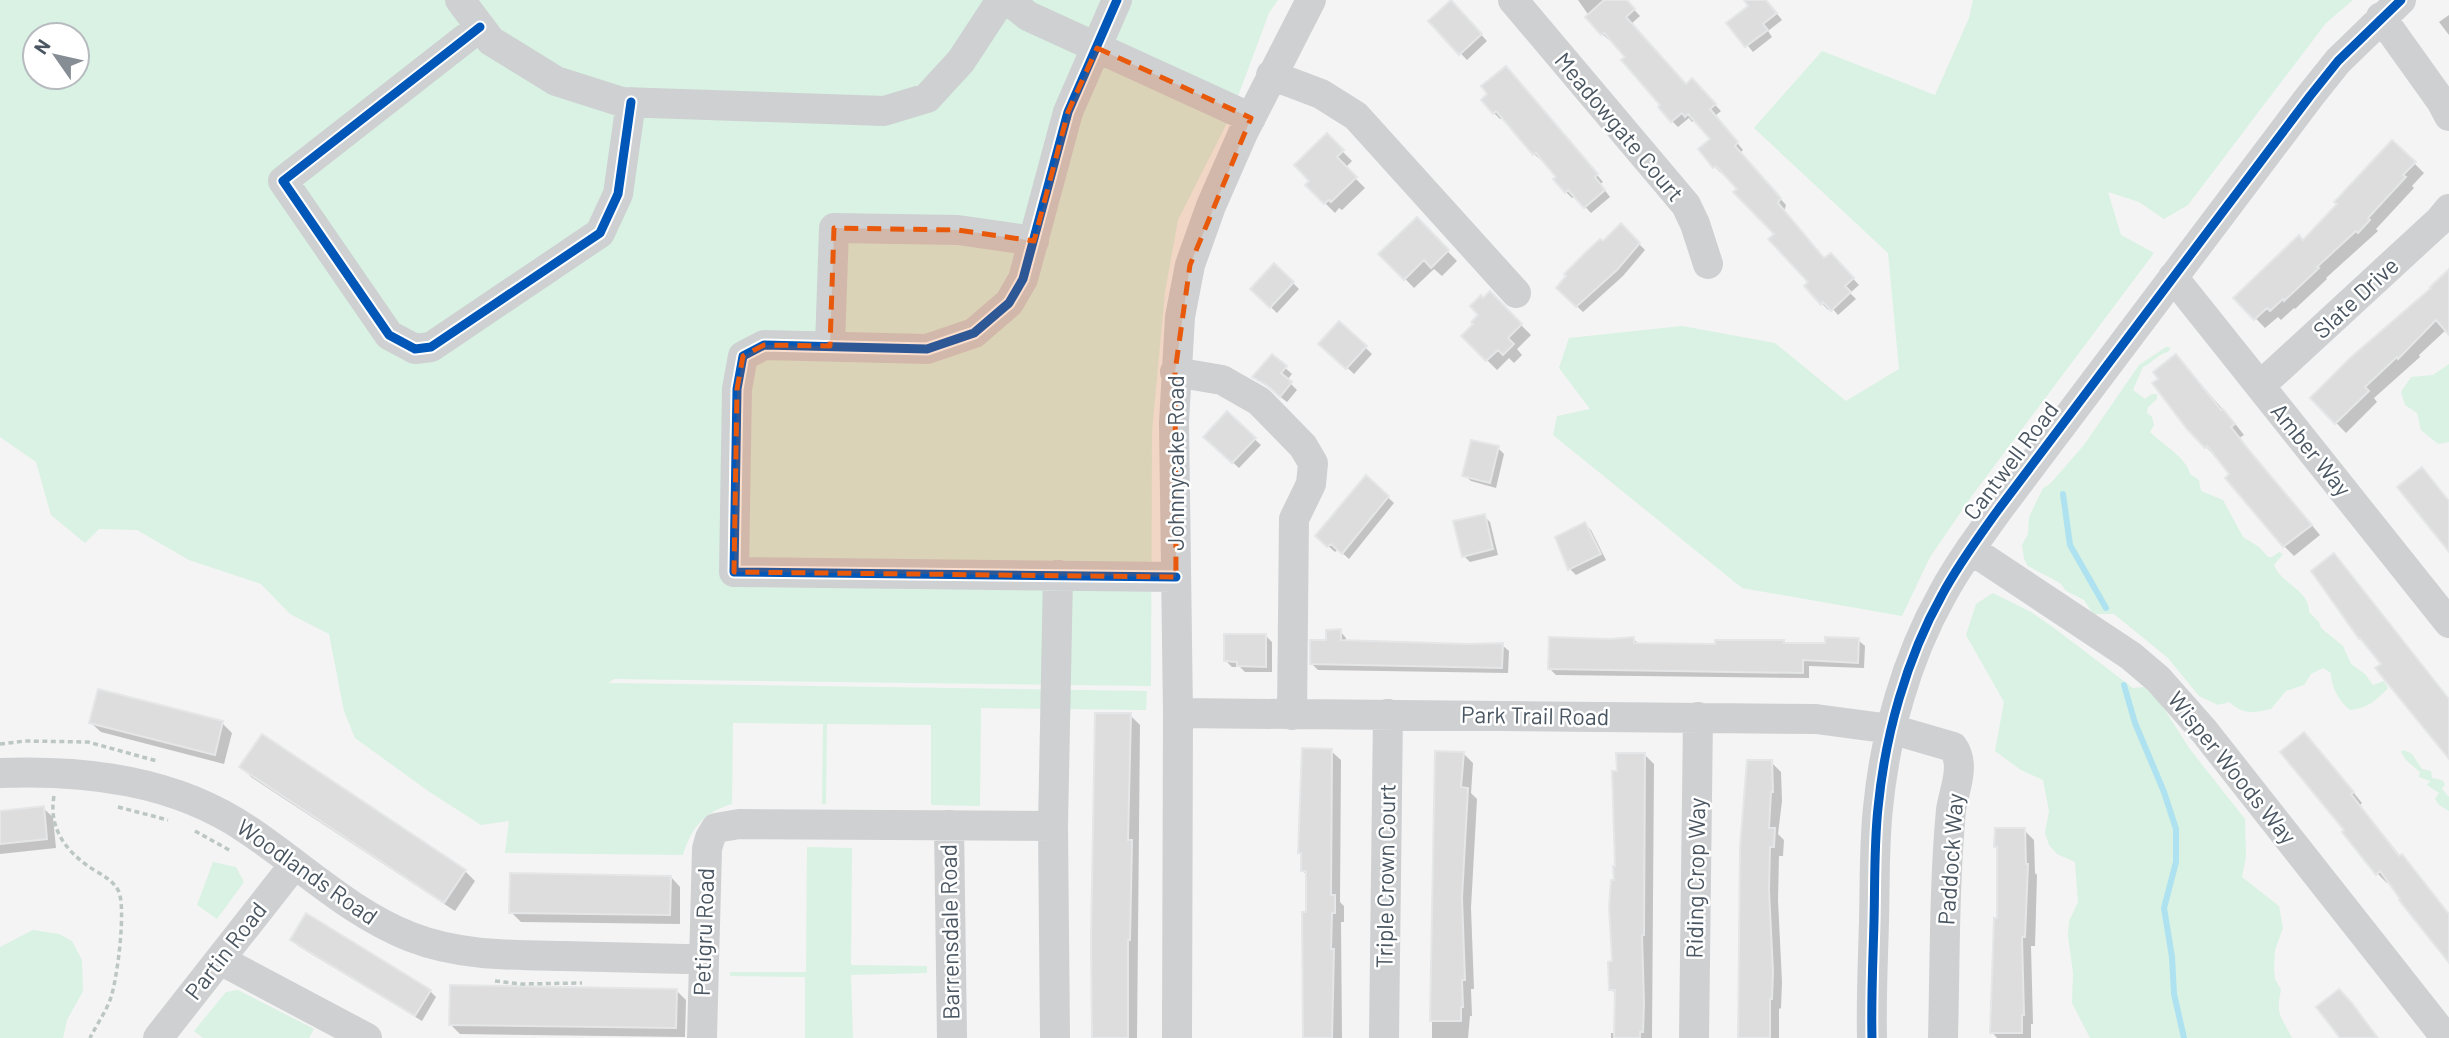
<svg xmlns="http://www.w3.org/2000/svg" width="2449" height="1038" font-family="Barlow,sans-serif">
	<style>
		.green { fill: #d9f2e3; fill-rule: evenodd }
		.shadow { fill: #0003 }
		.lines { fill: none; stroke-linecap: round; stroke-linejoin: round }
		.stream { stroke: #aee2f0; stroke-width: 6 }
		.building { fill: #ddddde; stroke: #e5e6e7; stroke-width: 2 }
		.path { stroke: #bcc7c4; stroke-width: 3.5; stroke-dasharray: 5 3.5; stroke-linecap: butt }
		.minor { stroke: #ced0d2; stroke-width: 30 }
		.cycleway-casing { stroke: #fff; stroke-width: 13 }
		.cycleway { stroke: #0057b8; stroke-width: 9 }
		.marked { fill: #e8590c; fill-opacity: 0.2; stroke: #e8590c; stroke-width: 5; stroke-dasharray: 14 9; stroke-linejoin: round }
		.labels { text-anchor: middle; stroke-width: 5; stroke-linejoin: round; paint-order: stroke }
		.street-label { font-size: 23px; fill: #4a5661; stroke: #fff }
	</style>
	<rect width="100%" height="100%" fill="#f4f4f4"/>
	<path class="green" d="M0,0H1278L1269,13L1231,115L1178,220L1165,292L1152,432L1151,686L614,679L608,683L1147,691L1146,710L981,708L980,806L931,805V725L827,724L826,804H822L823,724L733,723L732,804C704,812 691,828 683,855L505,853L509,821L481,825L431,793L355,738L344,711L329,634L290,614L261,584L189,560L137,530L99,529L85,543L51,515L36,462L0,437ZM35,35H77V77H35Z
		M1973,0H2353L2326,23L2188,205L2164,219L2139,202L2108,192L2121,235L2154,253L1974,493L1930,557L1902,616L1742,588L1553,435L1557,416L1590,409L1559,368L1569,338L1682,326L1775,343L1846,401L1899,369L1888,253L1754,128L1822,51L1935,95L1969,18Z
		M2166,347L2171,348L2168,352C2157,354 2153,363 2143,367L2133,390L2145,399L2152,394H2157V399L2148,407L2147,413L2152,417L2154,425L2150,432C2161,443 2188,459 2190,474L2199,480L2201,491L2223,500L2243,537L2259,547L2268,557H2272L2279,552L2283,554L2274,565C2281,584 2310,590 2309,612L2319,622L2321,628L2343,646L2351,664L2365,674L2373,685L2384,681L2388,688C2377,700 2366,709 2350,710C2339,701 2331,687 2331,673L2323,668L2311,674L2304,685L2286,691L2271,709C2253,713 2244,715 2229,702L2218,705L2199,696L2168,658L2114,614H2093L2084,600L2066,591L2060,583L2028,566L2024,559L2022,545L2028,534L2029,517L2043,488L2050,484L2084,445L2139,365Z
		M2449,364V442L2438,444L2421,430L2417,413L2405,405L2401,392L2411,377L2433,375Z
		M1993,593L2031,612L2054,628L2133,688L2144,687L2158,699L2189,748L2245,819L2246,856L2242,877L2279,906L2283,928L2275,950L2274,968L2275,979L2281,990C2275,1016 2282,1017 2292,1038H2090L2072,1003L2073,973L2068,936L2069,921L2078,902L2075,862L2057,854L2049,845L2045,833L2049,811L2043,780L2021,770L1995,751L2004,702L1966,635L1976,604Z
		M2404,750L2412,754L2422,769L2431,771L2432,778L2442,780L2445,784L2442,789L2449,797V811L2439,805L2435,799L2439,793L2427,785L2430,781L2419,777L2420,772L2406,760L2401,752Z
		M807,847L852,848L851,965L927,966V973L851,975L853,1038H805V977L730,976V972H806Z
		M213,862L236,867L244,882L217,919L197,905Z
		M33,930L59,934L72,941L82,960L83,991L67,1020L63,1038H0V947Z
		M238,990L314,1029L309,1038H203L194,1031L226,992Z"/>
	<path class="shadow" d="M1578,0H1625L1640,16L1631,24L1686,86L1692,81L1721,111L1715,116L1743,150L1740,153L1786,205L1784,211L1825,260L1831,255L1859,285L1850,293L1856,299L1838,315L1831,307L1828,310L1806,286L1811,282L1776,234L1723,171L1721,173L1715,167L1712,139L1695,119L1692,122L1689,118L1678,127L1672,121L1628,57L1611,38L1609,40L1602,34Z
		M1754,0H1766L1782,20L1768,31L1772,37L1753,52L1729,23L1751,6Z
		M1451,2L1487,41L1467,60L1430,21Z
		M2449,15V35L2439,22Z
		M1512,74L1603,182L1600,184L1610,197L1591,213L1575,196L1572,198L1566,192L1559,177L1542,158L1541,160L1534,154L1503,117L1500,119L1494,113Z
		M1327,136L1352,161L1345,168L1365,188L1342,210L1339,208L1335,213L1307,185Z
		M2414,163L2424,173L2412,186L2414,188L2376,229L2378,231L2326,278L2327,279L2295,309L2294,308L2281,320L2278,317L2265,328L2236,298L2304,242Z
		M1417,220L1457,261L1442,276L1434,269L1414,288L1381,254Z
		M1621,226L1645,250L1623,276L1583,312L1558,288Z
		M1275,265L1299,289L1277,313L1252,289Z
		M2449,271V332L2447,329L2419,355L2420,357L2374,398L2377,402L2346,433L2312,398L2434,288Z
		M1490,294L1531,335L1517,349L1522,355L1514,363L1509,358L1497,370L1463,336L1481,315L1483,300Z
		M1340,323L1372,354L1354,374L1321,343Z
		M1272,356L1292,374L1287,380L1297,390L1287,402L1255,377Z
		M2176,356L2233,421L2244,435L2239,438L2320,535L2294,556L2284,546L2232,475L2206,447L2160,379Z
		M1227,414L1261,445L1239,468L1212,443Z
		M1498,448L1504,454L1496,488L1471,481L1464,475Z
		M1367,478L1394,503L1349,559L1338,549L1335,552L1317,536Z
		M1484,516L1490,522L1498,555L1470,562L1464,556Z
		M1585,524L1591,530L1606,560L1576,575L1570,569L1562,553Z
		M1340,631L1346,638V642L1466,646L1502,645L1509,651L1508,673L1318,670L1312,664L1327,642Z
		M1266,636L1272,642V672H1245L1240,667H1232L1226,661Z
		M1633,639L1640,645L1717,646L1784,642L1786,645H1827L1858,640L1865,646L1864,668L1809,666V678L1556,675L1549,668L1609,641Z
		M1130,715L1140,725L1137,1038H1093Z
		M91,723H222L232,733L224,764L101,732Z
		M2314,744L2362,803L2360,805L2401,857L2411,866L2449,914V961L2389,881L2387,883L2378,874L2344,832L2346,831Z
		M1331,751L1341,760L1340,902L1344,906V922H1341L1342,1038H1304L1308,876L1302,870L1303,855L1300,852Z
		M1463,753L1473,763L1471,793L1477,799L1471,908L1474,989H1471L1472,1016H1470L1468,1038H1432V979Z
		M1645,755L1654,764L1652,1038H1611V1033H1616L1617,995L1611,989L1614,963L1618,772Z
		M1771,762L1781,772L1782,801L1778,834L1784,840L1783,856H1779L1778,900L1782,982L1781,1008L1779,1009V1038H1740Z
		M242,767L465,871L475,881L455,911L251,777Z
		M43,808L53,817L56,848L0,854V812Z
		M2024,830L2034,840L2035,873L2037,875L2035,946H2031L2033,1024H2031V1038H1997L1992,1032L1999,920V850L1995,846Z
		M671,877L680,887V924L521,922L511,912Z
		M292,940L430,991L436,997L422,1021L298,946Z
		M676,990L686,1000L685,1037L460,1034L450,1024Z"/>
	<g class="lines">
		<path class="stream" d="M2063,494L2070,545L2106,608
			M2124,685L2135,723L2164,792L2176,829V862L2164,908L2172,957L2174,994L2184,1038"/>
	</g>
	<path class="building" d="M1451,0L1482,34L1459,55L1428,21Z
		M1604,0H1627L1635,9L1626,17L1686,84L1692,78L1716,104L1710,109L1738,142L1735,146L1781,198L1778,203L1824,258L1831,253L1854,278L1845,286L1851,292L1831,311L1823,302L1821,305L1804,286L1808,282L1768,239L1774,234L1733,192L1737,189L1716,166L1713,168L1698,149L1710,139L1688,114L1685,117L1682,113L1671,122L1658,107L1660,105L1621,60L1625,57L1604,33L1601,35L1585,17Z
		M1744,0H1766L1777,13L1763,24L1768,30L1745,47L1726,23L1748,6Z
		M1506,66L1598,174L1595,177L1605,190L1584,208L1568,190L1565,193L1553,179L1556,177L1536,153L1533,155L1496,111L1493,114L1481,100L1487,94L1481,86Z
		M1327,133L1344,150L1337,157L1357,177L1331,202L1329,200L1324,204L1305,185L1309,181L1294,165Z
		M2392,140L2416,162L2403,175L2406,177L2368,218L2370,220L2358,233L2356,231L2317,267L2319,268L2284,301L2283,299L2270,311L2267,308L2254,320L2233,298L2299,235L2303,240L2337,204L2334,202Z
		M1417,217L1449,250L1431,268L1424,260L1404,280L1378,254Z
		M1621,223L1640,243L1617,270L1576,307L1556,288L1566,276L1564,274L1586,252L1600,239L1603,241Z
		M1274,263L1294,282L1270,308L1250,289Z
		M2449,269V335L2436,320L2398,359L2397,357L2365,387L2369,391L2335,424L2310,398L2350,358L2431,288L2430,287Z
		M1490,291L1522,324L1508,338L1514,344L1503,355L1498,350L1486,361L1461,336L1473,324L1471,322L1478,315L1470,306L1481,295L1483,298Z
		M1339,321L1367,346L1346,369L1318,344Z
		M1272,354L1287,366L1281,373L1292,382L1280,397L1268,386L1252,377Z
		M2176,354L2221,410L2223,409L2235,424L2231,427L2253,455L2312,525L2283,547L2225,478L2229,474L2207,446L2205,448L2187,429L2152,383L2158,379L2153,372Z
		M1227,411L1256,438L1232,463L1203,437Z
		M1471,440L1499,446L1490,483L1462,476Z
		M2422,467L2449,501V552L2397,487Z
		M1366,475L1389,496L1342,554L1331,544L1327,547L1315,536Z
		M1485,514L1493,549L1462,557L1453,521Z
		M1585,522L1601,554L1568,570L1555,537Z
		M2334,553L2449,699V759L2375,668L2381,664L2360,638L2359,639L2311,571Z
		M1341,629V640L1466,644L1503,643L1502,668L1310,664V640H1326V630Z
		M1224,634H1266V667L1237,666V662L1224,661Z
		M1549,637L1609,639L1634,637V643L1715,644V640H1784V643H1825V637L1859,638L1858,663L1803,660V673L1548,669Z
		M98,689L223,721L215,755L89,723Z
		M1095,713H1131L1128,840H1132L1130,940H1128V1038H1092L1091,940Z
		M2304,732L2354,792L2351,794L2399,856L2402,854L2449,914V963L2399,900L2400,899L2380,871L2376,875L2342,832L2344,830L2280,752Z
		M262,734L466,870L444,903L239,767Z
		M1302,748L1332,749L1331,895H1335V913H1332L1331,949H1334L1332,1038H1303L1302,912H1306V871H1301V853H1298Z
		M1435,751L1464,752L1461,787L1468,788L1462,898L1465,980H1462L1463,1007H1461V1021H1430Z
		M1616,753H1645L1644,935H1642L1644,1003L1643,1032H1640V1038H1614L1615,990H1609L1608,962L1612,961L1609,907L1611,880H1614L1613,866H1615L1612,771H1617Z
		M1747,760H1772L1773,792H1771L1769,828H1775L1774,847H1770L1769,890L1773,972L1772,999H1770V1038H1738L1740,847Z
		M44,806L47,839L0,844V811Z
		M1995,828H2025L2026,864H2028L2025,937H2022L2024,1015H2022V1033H1990L1994,918H1997V847H1994Z
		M510,873L671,876L670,915L509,913Z
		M306,913L431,990L415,1016L290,940Z
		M450,985L677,989L676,1028L449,1025Z
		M2339,989L2351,1002L2378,1038H2340L2316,1007Z"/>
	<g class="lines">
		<path class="path" d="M0,744L25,741L88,742L157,761
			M54,796C48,829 67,853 94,870C104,876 112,880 118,890C127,905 117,983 110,1000C105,1013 96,1026 90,1038
			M118,807L168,820
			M195,831L231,851
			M495,981L521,984L582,983"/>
		<path class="minor" d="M460,0L491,41L556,81L622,102L884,111L927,98L961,61L1001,0
			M1008,0L1028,16L1251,118
			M1117,0L1068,112L1023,279L1009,303L974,333L927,349L764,345L743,356L737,389L734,572L1176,577
			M1513,0L1686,205L1695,224L1708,264
			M2381,17L2441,101L2449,116
			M480,27L283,181L389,335L415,349L431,347L600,233L618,194L631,102
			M1271,75L1321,94L1356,116L1516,293
			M2173,277L2449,623
			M830,346L834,228L958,230L1034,241
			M1175,372L1222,380L1259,401L1303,446L1313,463L1311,484L1294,519L1292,715
			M2260,386L2439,221L2449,209
			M1970,549L2131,656L2158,679L2204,731L2446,1038
			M1178,713L1816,719L1891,729L1953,747C1966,765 1954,790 1951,810C1944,886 1945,962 1943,1038
			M0,773C86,770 175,780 248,830C302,866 350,913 411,937C460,956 511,955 563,956C603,957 644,958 685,959L702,957
			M949,825L952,1038
			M220,960L367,1038
			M158,1038L294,865
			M702,1038L707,849L710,838L716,828L739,824L1053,826
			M1055,1038L1053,826L1058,575
			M1177,1038L1178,713L1174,422L1180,317L1190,265L1211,206L1243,133L1311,0
			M1384,1038L1388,714
			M1694,1038L1698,717
			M1872,1038C1871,999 1873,960 1874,921C1875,883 1874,845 1878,808C1885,736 1906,659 1942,595C1958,565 1978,538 1998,510L2310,96L2338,61L2401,0"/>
		<g class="cycleway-casing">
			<path id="cycleway" d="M1117,0L1068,112L1023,279L1009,303L974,333L927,349L764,345L743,356L737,389L734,572L1176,577
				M480,27L283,181L389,335L415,349L431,347L600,233L618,194L631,102
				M1872,1038C1871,999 1873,960 1874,921C1875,883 1874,845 1878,808C1885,736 1906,659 1942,595C1958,565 1978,538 1998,510L2310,96L2338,61L2401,0"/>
		</g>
		<use href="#cycleway" class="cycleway"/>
	</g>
	<path class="marked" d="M1097,48L1251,118L1190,265L1175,372L1176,577L734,572L737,389L743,356L764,345L830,346L834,228L958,230L1034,241L1068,112Z"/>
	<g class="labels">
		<g class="street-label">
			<text transform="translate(1619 127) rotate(50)" y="8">Meadowgate Court</text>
			<text transform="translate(2356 298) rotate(-43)" y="8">Slate Drive</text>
			<text transform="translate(2311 450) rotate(51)" y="8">Amber Way</text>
			<text transform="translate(2011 461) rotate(-53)" y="8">Cantwell Road</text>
			<text transform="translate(1176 463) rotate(-90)" y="8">Johnnycake Road</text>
			<text transform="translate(1535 716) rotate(1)" y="8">Park Trail Road</text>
			<text transform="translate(2232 768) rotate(51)" y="8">Wisper Woods Way</text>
			<text transform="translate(1951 859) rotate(-86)" y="8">Paddock Way</text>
			<text transform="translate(307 872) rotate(35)" y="8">Woodlands Road</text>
			<text transform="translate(1386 876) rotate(-89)" y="8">Triple Crown Court</text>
			<text transform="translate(1696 878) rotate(-89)" y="8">Riding Crop Way</text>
			<text transform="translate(704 932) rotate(-88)" y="8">Petigru Road</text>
			<text transform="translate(950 932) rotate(-91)" y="8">Barrensdale Road</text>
			<text transform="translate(226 951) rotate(-52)" y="8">Partin Road</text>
		</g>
	</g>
	<g transform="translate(56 56) rotate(304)"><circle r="33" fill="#ffffff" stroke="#b7bbc0" stroke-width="2"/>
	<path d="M0-5L12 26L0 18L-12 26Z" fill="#868d94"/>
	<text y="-10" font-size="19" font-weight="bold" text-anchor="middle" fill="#4a5661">N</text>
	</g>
</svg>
